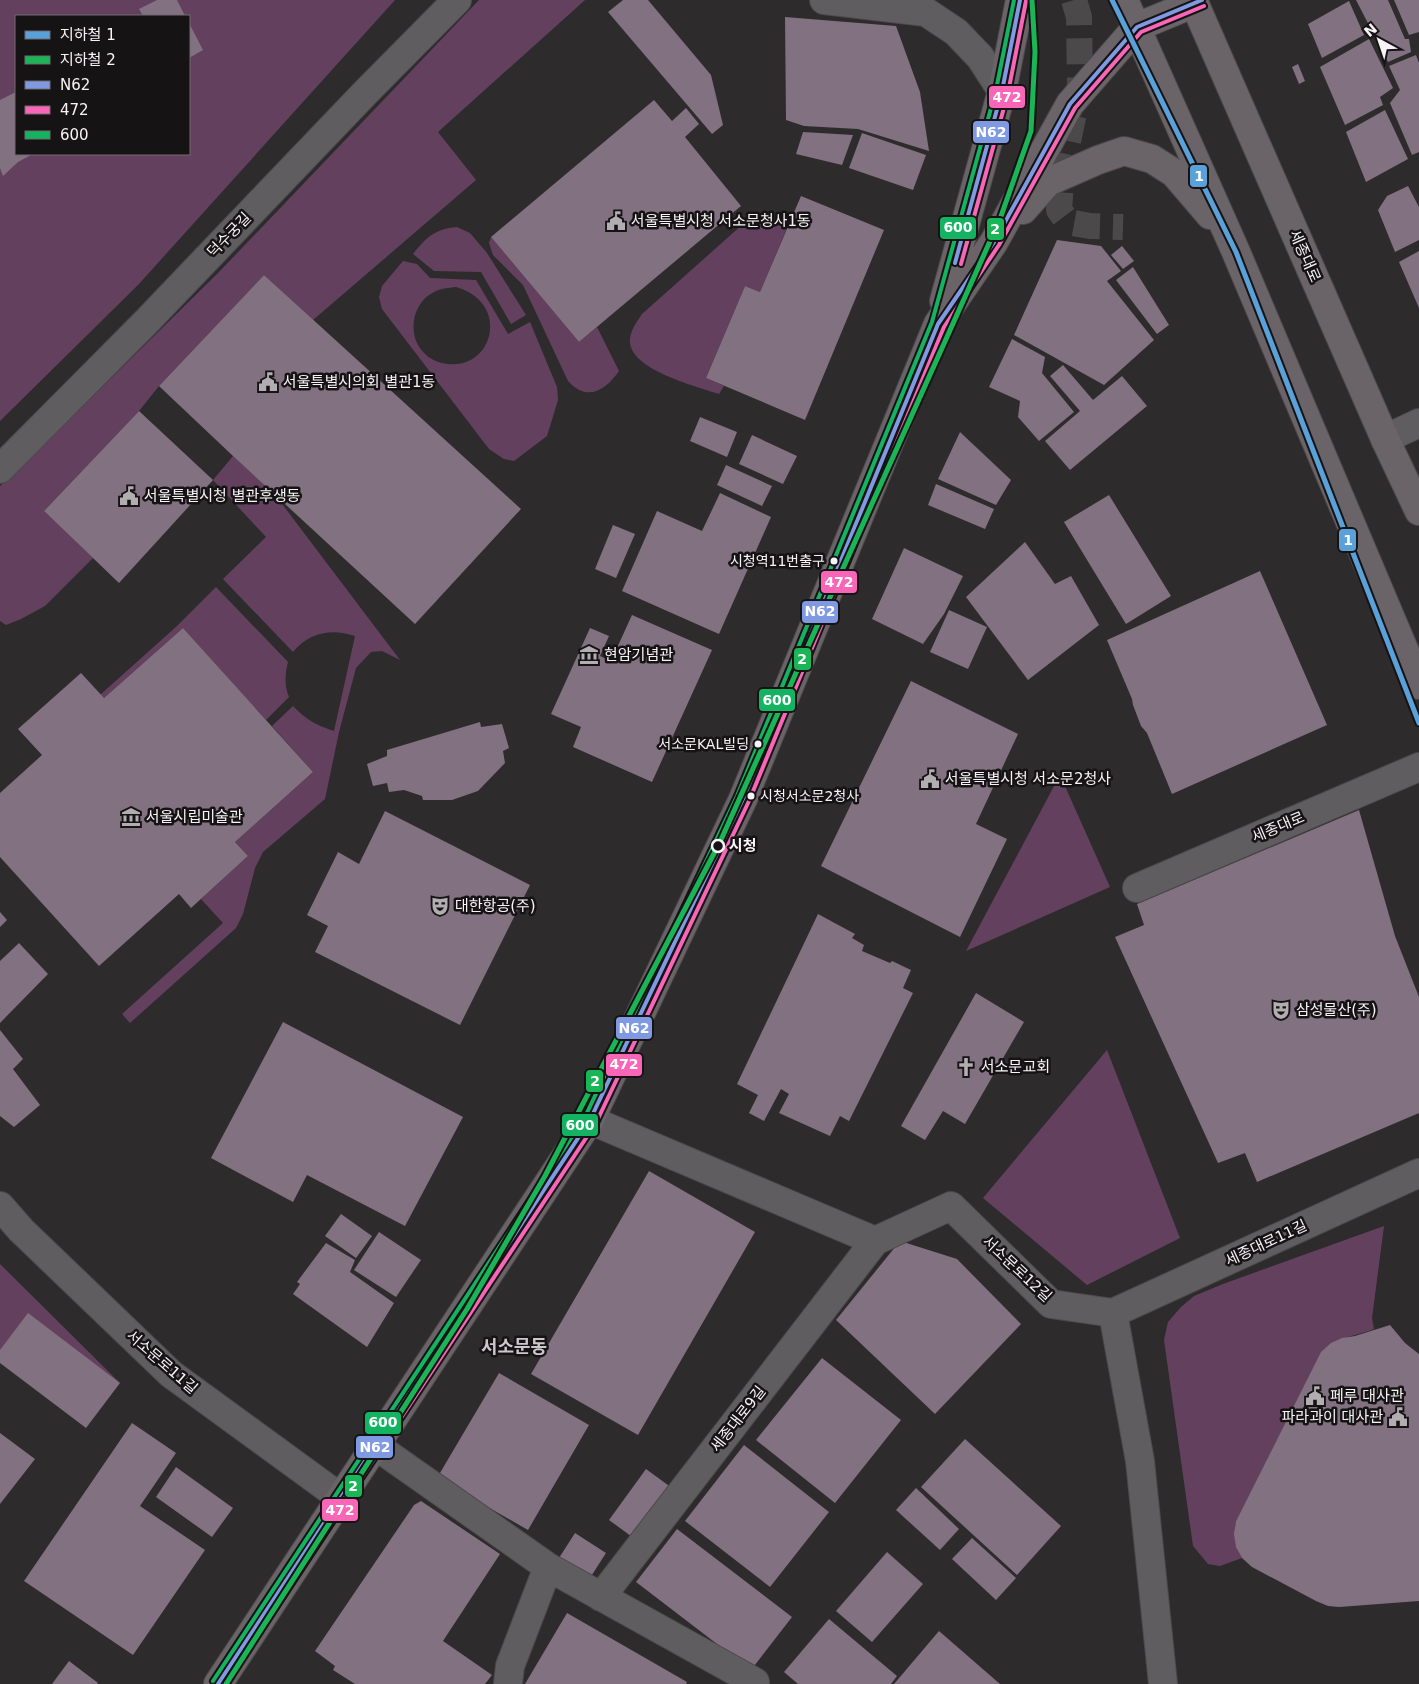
<svg xmlns="http://www.w3.org/2000/svg" width="1419" height="1684" font-family="'DejaVu Sans','Noto Sans KR',sans-serif">
	<style>
		.green { fill: #64405f; fill-rule: evenodd }
		.building { fill: #827180 }
		.lines { fill: none; stroke-linecap: round; stroke-linejoin: round }
		.pedestrian-tunnel { stroke: #4c494b; stroke-width: 26; stroke-dasharray: 26 13; stroke-linecap: butt }
		.minor-casing { stroke: #4c494b; stroke-width: 30 }
		.primary-casing { stroke: #4c494b; stroke-width: 30 }
		.minor { stroke: #5f5d5f; stroke-width: 28 }
		.primary { stroke: #6a6469; stroke-width: 28 }
		.bus-1-casing { stroke: #161315; stroke-width: 8 }
		.bus-2-casing { stroke: #161315; stroke-width: 8 }
		.bus-3-casing { stroke: #161315; stroke-width: 8 }
		.bus-1 { stroke: #7f99e2; stroke-width: 4 }
		.bus-2 { stroke: #fa66b7; stroke-width: 4 }
		.bus-3 { stroke: #13b361; stroke-width: 4 }
		.metro-1-casing { stroke: #161315; stroke-width: 9 }
		.metro-2-casing { stroke: #161315; stroke-width: 9 }
		.metro-1 { stroke: #5aa1da; stroke-width: 5 }
		.metro-2 { stroke: #1ab556; stroke-width: 5 }
		.bus-dot { fill: #f7f3f6; stroke: #161315; stroke-width: 2 }
		.stop-dot { fill: #161315; stroke: #f7f3f6; stroke-width: 2.5 }
		.labels { text-anchor: middle; stroke-width: 5; stroke-linejoin: round; paint-order: stroke }
		.bus-label { font-size: 14px; fill: #f7f3f6; stroke: #161315; text-anchor: end }
		.poi-label { font-size: 15px; fill: #f7f3f6; stroke: #161315; text-anchor: start }
		.street-label { font-size: 15px; fill: #f7f3f6; stroke: #161315 }
		.stop-label { font-size: 15px; font-weight: bold; fill: #f7f3f6; stroke: #161315; text-anchor: start }
		.quarter-label { font-size: 18px; font-weight: bold; fill: #cdc7cc; stroke: #161315 }
		.line-badge { stroke: #161315; stroke-width: 2 }
		.badge-label { font-size: 14px; text-anchor: middle; font-weight: bold; fill: #fff }
	</style>
	<rect width="100%" height="100%" fill="#2e2b2d"/>
	<path class="green" d="M0,0H395L138,285L0,421ZM16,16H189V154H16Z
		M479,0H585L438,132L476,180L313,320L264,275L159,386L139,411L44,511L93,558L45,606L21,619L6,625L0,621V486L19,469L220,271Z
		M752,216L787,228L760,292L745,286L706,378L724,386L719,394C696,386 627,369 630,339C631,329 637,322 642,314Z
		M457,227L470,233L487,253L526,315L511,324L481,272L434,271L413,254C426,238 434,229 457,227Z
		M491,237L579,342L597,327L619,371C605,391 587,402 568,381L523,285L493,255L489,243Z
		M403,261L417,264L430,278L476,280L508,334L530,322L557,387L558,400L547,436L514,461L504,459L489,449L382,309L379,297L382,286ZM456,287C513,303 492,375 442,363C432,361 423,354 418,345C408,327 415,301 434,292C441,288 448,288 456,287Z
		M233,456L273,492L400,660L382,651L371,652L356,668L339,732L325,799L263,852L255,868L243,914L236,928L130,1023L122,1014L223,923L201,899L248,856L235,842L313,772L272,726L293,706C305,719 316,725 334,731L355,636C332,628 309,632 293,652L223,579L266,537L213,480Z
		M216,587L288,662C285,674 284,685 289,697L266,720L183,628L104,698L100,695L177,626Z
		M1060,775L1110,887L966,951Z
		M1107,1050L1180,1238L1087,1285L983,1198Z
		M1384,1226L1372,1318L1374,1329C1353,1337 1338,1336 1321,1353L1236,1521C1234,1536 1235,1545 1242,1558L1220,1566L1208,1564L1193,1546L1164,1340L1168,1322L1181,1307L1194,1296L1223,1284Z
		M0,1264L120,1383L0,1350Z"/>
	<path class="building" d="M157,0H177L185,16H143L139,9Z
		M623,0H648L711,75L723,125L712,134L608,12Z
		M1356,0H1388L1405,39H1409L1411,52L1388,62Z
		M1394,0H1419V32L1409,35Z
		M1349,1L1364,35L1322,58L1308,24Z
		M785,17L896,26L920,92L929,151L858,129L804,126L786,120Z
		M189,23L203,50L189,58Z
		M1369,39L1393,88L1380,97L1383,105L1345,125L1320,67Z
		M1416,55L1419,63V152L1412,155L1390,103L1400,90L1389,66Z
		M1298,64L1305,81L1299,84L1292,67Z
		M16,92V154H33L18,162L3,176L0,168V100Z
		M654,100L672,121L686,108L699,124L685,137L741,206L579,342L491,237Z
		M1385,110L1408,159L1366,182L1346,132Z
		M803,132L853,135L842,165L796,154Z
		M862,133L926,155L913,190L849,168Z
		M1408,186L1419,207V240L1395,252L1378,210L1387,196Z
		M801,196L884,230L805,420L706,378L745,286L760,292Z
		M1057,240L1101,246L1121,271L1107,281L1154,340L1104,385L1014,335Z
		M1122,246L1134,261L1123,269L1111,255Z
		M1419,251V308L1399,262Z
		M1133,267L1169,325L1157,334L1116,280Z
		M264,275L521,509L415,624L233,456L159,386Z
		M1012,339L1045,357L1042,373L1074,412L1039,441L1018,417L1020,401L989,387Z
		M1063,365L1093,400L1122,376L1147,406L1070,470L1045,441L1080,411L1050,376Z
		M139,411L213,480L119,583L44,511Z
		M700,417L737,432L727,457L690,441Z
		M960,432L1011,480L996,505L938,479Z
		M752,435L797,456L783,484L739,464Z
		M726,465L772,486L762,506L717,485Z
		M936,484L994,509L985,529L928,505Z
		M720,493L771,517L719,634L622,591L657,511L702,531Z
		M1109,495L1171,596L1126,624L1064,522Z
		M613,525L635,534L616,578L595,569Z
		M1025,542L1055,584L1071,576L1099,625L1028,680L966,597Z
		M904,548L963,576L944,614L923,644L872,619Z
		M1260,571L1327,725L1172,794L1147,733L1141,726L1133,705L1132,699L1107,640Z
		M949,610L987,627L968,669L930,652Z
		M632,615L712,650L652,782L573,747L581,727L551,714L590,628L609,636L600,656L611,661Z
		M183,628L313,772L235,842L248,856L191,908L179,894L99,966L0,857V793L42,755L18,729L81,673L104,698Z
		M911,681L1018,734L976,824L1007,839L960,937L821,866Z
		M480,722L481,727L502,724L509,748L503,751L505,763L478,791L452,800H423L422,796L404,790L389,792L387,783L373,786L367,764L387,756V750Z
		M1359,810L1395,936L1419,997V1113L1257,1182L1245,1153L1218,1163L1115,937L1144,925L1137,904Z
		M385,811L530,885L460,1025L315,952L328,926L307,915L338,852L359,864Z
		M0,912L7,920L0,927Z
		M818,914L855,934L852,938L864,945L862,951L890,963L892,961L911,970L903,988L913,993L849,1121L840,1116L830,1136L779,1113L789,1094L781,1089L764,1121L749,1113L758,1095L737,1084Z
		M19,943L48,974L0,1023V961Z
		M976,993L1024,1022L965,1124L943,1111L925,1140L901,1126Z
		M283,1022L463,1117L405,1226L307,1175L293,1202L211,1158Z
		M0,1030L23,1059L13,1069L40,1105L14,1127L0,1116Z
		M649,1171L755,1232L638,1435L531,1374Z
		M341,1214L372,1236L356,1258L325,1236Z
		M379,1232L421,1260L396,1297L354,1270Z
		M900,1241L957,1259L1021,1324L935,1414L836,1320Z
		M326,1243L355,1260L350,1272L394,1303L367,1347L293,1294L300,1284L297,1282Z
		M28,1313L120,1383L86,1428L0,1363V1350Z
		M1390,1325L1405,1343L1419,1354V1601L1339,1607L1328,1606L1316,1601L1252,1567L1242,1558L1236,1547L1234,1534L1236,1521L1321,1352L1331,1343L1342,1338L1355,1336Z
		M822,1358L901,1420L835,1503L756,1440Z
		M499,1373L589,1425L528,1530L437,1478Z
		M132,1423L176,1453L140,1506L205,1550L133,1655L24,1581Z
		M0,1433L35,1459L0,1504Z
		M965,1439L1061,1526L1017,1575L921,1487Z
		M744,1445L829,1512L770,1587L685,1521Z
		M176,1467L233,1508L212,1537L156,1497Z
		M646,1469L672,1488L635,1539L609,1520Z
		M916,1488L959,1529L940,1550L896,1510Z
		M421,1501L500,1554L443,1641L492,1675L485,1684H355L333,1670L335,1666L315,1651L414,1505Z
		M677,1529L792,1617L751,1670L636,1582Z
		M575,1533L606,1553L590,1578L559,1558Z
		M972,1538L1016,1578L996,1600L952,1559Z
		M887,1552L923,1584L872,1642L836,1611Z
		M567,1613L687,1682L686,1684H525Z
		M829,1619L897,1676L891,1684H798L784,1672Z
		M939,1631L1000,1684H894Z
		M69,1661L98,1683L97,1684H52Z"/>
	<g class="lines">
		<path class="pedestrian-tunnel" d="M1074,0L1079,17L1080,84L1062,170L1059,210L1068,222L1090,226L1123,227"/>
		<g class="minor-casing">
			<path id="minor" d="M824,0L926,12L956,32L980,57L1002,91
				M1385,439L1419,423
				M0,469L147,321L364,94L457,0
				M1137,888L1419,767
				M590,1120L875,1241L951,1206L1051,1304L1113,1313L1140,1461L1163,1684
				M0,1206L21,1230L171,1374L341,1498
				M1113,1313L1419,1173
				M376,1446L548,1567L510,1666L508,1684
				M548,1567L755,1682
				M601,1597L875,1241"/>
		</g>
		<g class="primary-casing">
			<path id="primary" d="M1124,0L1236,252L1419,685
				M1193,0L1385,439L1419,511
				M1023,210L1048,182L1098,160L1124,151L1152,159L1174,173L1210,215
				M944,301L1002,91L1020,0
				M218,1684L590,1120L743,799L938,324L994,242L1070,104L1137,27L1195,3"/>
		</g>
		<use href="#minor" class="minor"/>
		<use href="#primary" class="primary"/>
		<g class="bus-1-casing">
			<path id="bus-1" d="M955,263L1002,91L1020,0
				M218,1684L590,1120L743,799L938,324L994,242L1070,104L1137,27L1202,0"/>
		</g>
		<g class="bus-2-casing">
			<path id="bus-2" d="M961,264L1008,93L1026,1
				M225,1684L596,1123L749,801L944,327L999,245L1075,108L1141,32L1204,6"/>
		</g>
		<g class="bus-3-casing">
			<path id="bus-3" d="M213,1681L585,1117L737,796L932,322L996,90L1014,0"/>
		</g>
		<use href="#bus-1" class="bus-1"/>
		<use href="#bus-2" class="bus-2"/>
		<use href="#bus-3" class="bus-3"/>
		<g class="metro-1-casing">
			<path id="metro-1" d="M1112,0L1236,252L1419,723"/>
		</g>
		<g class="metro-2-casing">
			<path id="metro-2" d="M226,1684L467,1309L545,1176L720,842L1000,219L1031,131L1035,52L1032,0"/>
		</g>
		<use href="#metro-1" class="metro-1"/>
		<use href="#metro-2" class="metro-2"/>
	</g>
	<defs>
		<g id="civic-bare" transform="scale(1.5)"><path d="M-.6-6.5H3V-4.5H.6V-3L4-1V1h2V6H-6V1h2V-1L-.6-3ZM-1.2 2.5V6h2.4V2.5Z" fill="#b1adb0" stroke="#161315" stroke-width="2.5" paint-order="stroke"/></g>
		<g id="museum-bare" transform="scale(1.5)"><path d="M0-6L6-3V-2H-6V-3ZM-5-1h2V3h-2ZM-1-1h2V3h-2ZM3-1h2V3H3ZM-6 4H6V6H-6Z" fill="#b1adb0" stroke="#161315" stroke-width="2.5" paint-order="stroke"/></g>
		<g id="theatre-bare" transform="scale(1.5)"><path d="M-5-5.5Q0-4 5-5.5V0Q5 5 0 6Q-5 5-5 0ZM-3.3-2.5H-1v1.5H-3.3ZM1-2.5H3.3v1.5H1ZM-2.8 1Q0 5.5 2.8 1Z" fill="#b1adb0" stroke="#161315" stroke-width="2.5" paint-order="stroke"/></g>
		<g id="church-bare" transform="scale(1.5)"><path d="M-1.2-6h2.4v3.5h3.3v2.4h-3.3V6h-2.4V-.1h-3.3v-2.4h3.3Z" fill="#b1adb0" stroke="#161315" stroke-width="2.5" paint-order="stroke"/></g>
	</defs>
	<g fill-rule="evenodd">
		<use href="#civic-bare" x="616" y="221"/>
		<use href="#civic-bare" x="268" y="382"/>
		<use href="#civic-bare" x="129" y="496"/>
		<use href="#museum-bare" x="589" y="655"/>
		<use href="#civic-bare" x="930" y="779"/>
		<use href="#museum-bare" x="131" y="817"/>
		<use href="#theatre-bare" x="440" y="906"/>
		<use href="#theatre-bare" x="1281" y="1010"/>
		<use href="#church-bare" x="966" y="1067"/>
		<use href="#civic-bare" x="1315" y="1396"/>
		<use href="#civic-bare" x="1398" y="1417"/>
	</g>
	<g class="bus-dot">
		<circle cx="834" cy="561" r="4.5"/>
		<circle cx="758" cy="744" r="4.5"/>
		<circle cx="751" cy="796" r="4.5"/>
	</g>
	<circle class="stop-dot" cx="718" cy="846" r="6"/>
	<g class="labels">
		<g class="bus-label">
			<text x="825" y="566">시청역11번출구</text>
			<text x="749" y="749">서소문KAL빌딩</text>
			<text x="760" y="801" text-anchor="start">시청서소문2청사</text>
		</g>
		<g class="poi-label">
			<text x="631" y="226">서울특별시청 서소문청사1동</text>
			<text x="283" y="387">서울특별시의회 별관1동</text>
			<text x="144" y="501">서울특별시청 별관후생동</text>
			<text x="604" y="660">현암기념관</text>
			<text x="945" y="784">서울특별시청 서소문2청사</text>
			<text x="146" y="822">서울시립미술관</text>
			<text x="455" y="911">대한항공(주)</text>
			<text x="1296" y="1015">삼성물산(주)</text>
			<text x="981" y="1072">서소문교회</text>
			<text x="1330" y="1401">페루 대사관</text>
			<text x="1383" y="1422" text-anchor="end">파라과이 대사관</text>
		</g>
		<g class="street-label">
			<text transform="translate(229 235) rotate(-46)" y="5">덕수궁길</text>
			<text transform="translate(1305 256) rotate(66)" y="5">세종대로</text>
			<text transform="translate(1278 827) rotate(-23)" y="5">세종대로</text>
			<text transform="translate(1266 1243) rotate(-25)" y="5">세종대로11길</text>
			<text transform="translate(1017 1269) rotate(43)" y="5">서소문로12길</text>
			<text transform="translate(162 1362) rotate(41)" y="5">서소문로11길</text>
			<text transform="translate(738 1419) rotate(-52)" y="5">세종대로9길</text>
		</g>
		<g class="stop-label">
			<text x="729" y="851">시청</text>
		</g>
		<g class="quarter-label">
			<text x="514" y="1353">서소문동</text>
		</g>
	</g>
	<g class="line-badge">
		<rect x="988" y="85" width="38" height="24" rx="5" fill="#fa66b7"/>
		<rect x="972" y="120" width="38" height="24" rx="5" fill="#7f99e2"/>
		<rect x="1189" y="164" width="19" height="24" rx="5" fill="#5aa1da"/>
		<rect x="939" y="216" width="38" height="24" rx="5" fill="#13b361"/>
		<rect x="986" y="217" width="19" height="24" rx="5" fill="#1ab556"/>
		<rect x="1338" y="528" width="19" height="24" rx="5" fill="#5aa1da"/>
		<rect x="820" y="570" width="38" height="24" rx="5" fill="#fa66b7"/>
		<rect x="801" y="600" width="38" height="24" rx="5" fill="#7f99e2"/>
		<rect x="793" y="647" width="19" height="24" rx="5" fill="#1ab556"/>
		<rect x="758" y="688" width="38" height="24" rx="5" fill="#13b361"/>
		<rect x="615" y="1016" width="38" height="24" rx="5" fill="#7f99e2"/>
		<rect x="605" y="1053" width="38" height="24" rx="5" fill="#fa66b7"/>
		<rect x="585" y="1069" width="19" height="24" rx="5" fill="#1ab556"/>
		<rect x="561" y="1113" width="38" height="24" rx="5" fill="#13b361"/>
		<rect x="364" y="1411" width="38" height="24" rx="5" fill="#13b361"/>
		<rect x="355" y="1435" width="39" height="24" rx="5" fill="#7f99e2"/>
		<rect x="344" y="1474" width="19" height="24" rx="5" fill="#1ab556"/>
		<rect x="321" y="1498" width="38" height="24" rx="5" fill="#fa66b7"/>
	</g>
	<g class="badge-label">
		<text x="1007" y="102">472</text>
		<text x="991" y="137">N62</text>
		<text x="1199" y="181">1</text>
		<text x="958" y="232">600</text>
		<text x="995" y="234">2</text>
		<text x="1348" y="545">1</text>
		<text x="839" y="587">472</text>
		<text x="820" y="616">N62</text>
		<text x="802" y="664">2</text>
		<text x="777" y="705">600</text>
		<text x="634" y="1033">N62</text>
		<text x="624" y="1069">472</text>
		<text x="595" y="1086">2</text>
		<text x="580" y="1130">600</text>
		<text x="383" y="1427">600</text>
		<text x="375" y="1452">N62</text>
		<text x="353" y="1491">2</text>
		<text x="340" y="1515">472</text>
	</g>
	<rect x="15" y="15" width="175" height="140" fill="#161315" stroke="#706d6f"/>
	<rect x="25" y="31" width="25" height="8" fill="#5aa1da" stroke="#706d6f"/>
	<text x="60" y="40" font-size="15" fill="#f7f3f6">지하철 1</text>
	<rect x="25" y="56" width="25" height="8" fill="#1ab556" stroke="#706d6f"/>
	<text x="60" y="65" font-size="15" fill="#f7f3f6">지하철 2</text>
	<rect x="25" y="81" width="25" height="8" fill="#7f99e2" stroke="#706d6f"/>
	<text x="60" y="90" font-size="15" fill="#f7f3f6">N62</text>
	<rect x="25" y="106" width="25" height="8" fill="#fa66b7" stroke="#706d6f"/>
	<text x="60" y="115" font-size="15" fill="#f7f3f6">472</text>
	<rect x="25" y="131" width="25" height="8" fill="#13b361" stroke="#706d6f"/>
	<text x="60" y="140" font-size="15" fill="#f7f3f6">600</text>
	<g transform="translate(1379 40) rotate(320)" stroke="#161315" stroke-width="4" paint-order="stroke">
	<path d="M0-4L9 19L0 12L-9 19Z" fill="#f7f3f6"/>
	<text y="-8" font-size="14" font-weight="bold" text-anchor="middle" fill="#f7f3f6">N</text>
	</g>
</svg>
